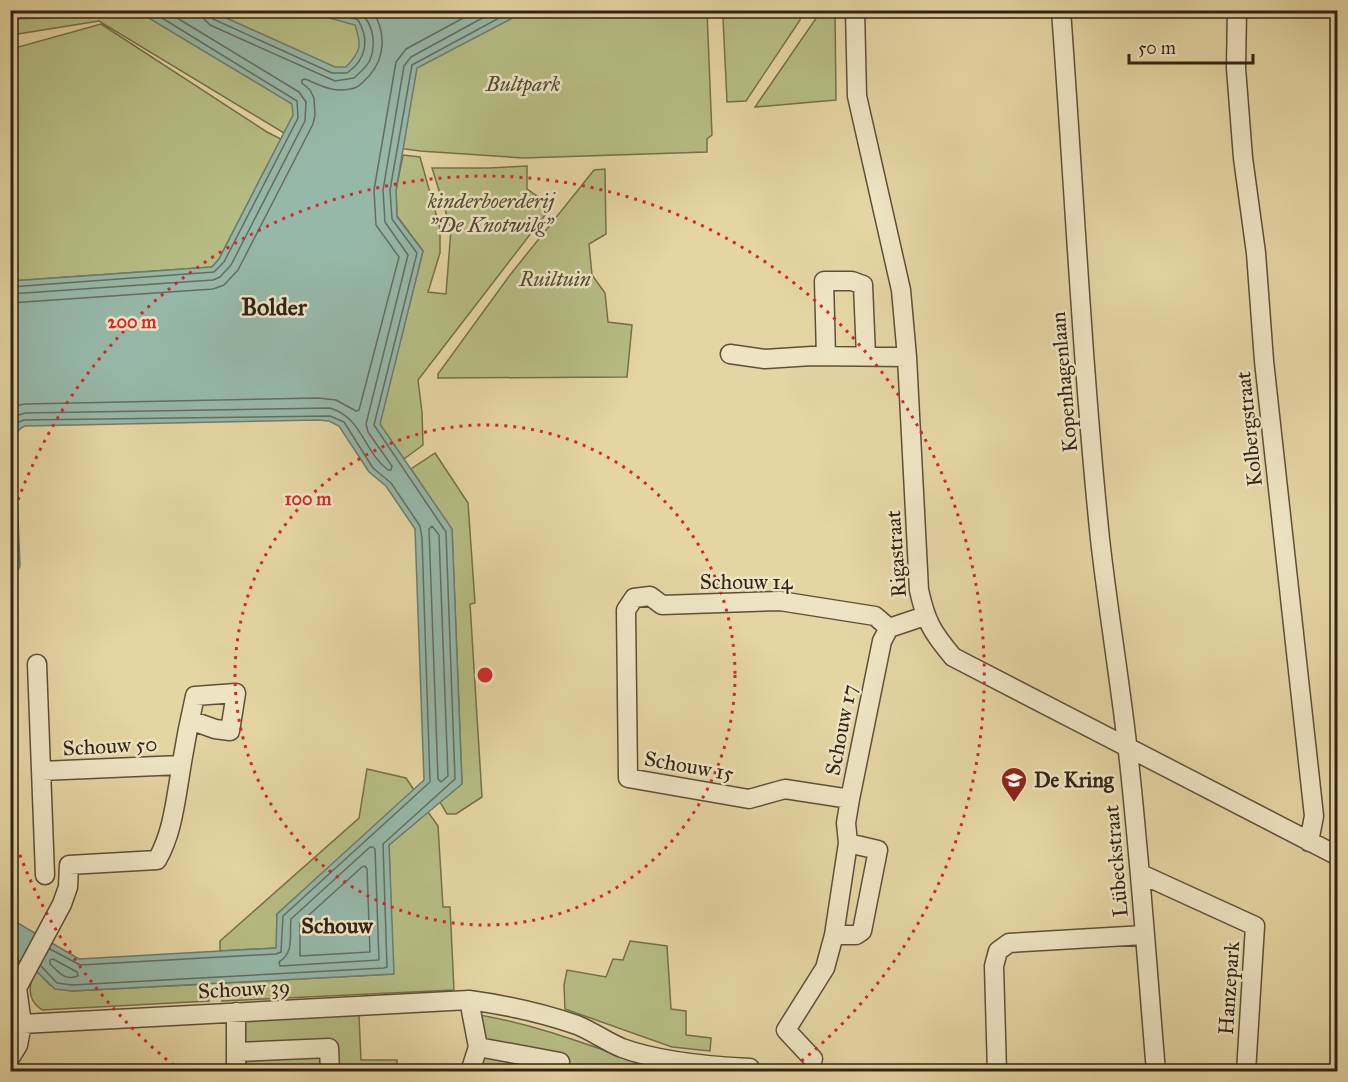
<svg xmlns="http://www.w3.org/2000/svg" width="1348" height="1082" font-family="'IM FELL Great Primer',serif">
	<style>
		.green { fill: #b6bd84; stroke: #74704c; stroke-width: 1.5 }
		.water { fill: #96b8a9; stroke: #6e7c6e; stroke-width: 1.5 }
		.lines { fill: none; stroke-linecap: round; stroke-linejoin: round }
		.shore { stroke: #646e5f; stroke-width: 1.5 }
		.minor-casing { stroke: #5e5038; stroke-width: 21 }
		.minor { stroke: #eee4c3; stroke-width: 18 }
		.ring { fill: none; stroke: #d62828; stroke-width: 3; stroke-dasharray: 3 6 }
		.labels { text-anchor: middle; stroke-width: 5; stroke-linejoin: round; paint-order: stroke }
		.park-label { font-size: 21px; font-style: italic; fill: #524a31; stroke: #eee4c3 }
		.street-label { font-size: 21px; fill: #312315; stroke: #eee4c3 }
		.poi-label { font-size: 21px; font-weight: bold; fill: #312315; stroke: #eee4c3; text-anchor: start }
		.neighbourhood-label { font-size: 22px; font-weight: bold; fill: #312315; stroke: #eee4c3 }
		.quarter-label { font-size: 24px; font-weight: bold; fill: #312315; stroke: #eee4c3 }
		.centre { fill: #d62828; stroke: #eee4c3; stroke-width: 3 }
		.ring-label { font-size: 18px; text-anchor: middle; font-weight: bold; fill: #d62828; stroke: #eee4c3; stroke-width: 5; stroke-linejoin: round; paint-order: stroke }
	</style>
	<rect width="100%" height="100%" fill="#e5d5a3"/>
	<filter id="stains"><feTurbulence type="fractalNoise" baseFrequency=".00333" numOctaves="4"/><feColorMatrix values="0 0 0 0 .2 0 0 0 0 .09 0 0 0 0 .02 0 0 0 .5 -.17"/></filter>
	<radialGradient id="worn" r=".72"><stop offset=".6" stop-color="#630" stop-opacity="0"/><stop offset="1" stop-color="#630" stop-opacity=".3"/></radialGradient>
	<path class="green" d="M11,10L707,11L712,135L707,139V152L524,158L420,151L284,133L99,21L11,35Z
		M821,11L835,12L836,100L755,107Z
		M800,13V20L746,101L727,102L723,18Z
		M101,24L267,132L281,139L219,259L212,267L11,281V49Z
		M403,155L420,157L440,228V253L428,292L446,294L451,229L432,168H489L527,166V189L552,206L418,380L422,412L423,445L404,459L379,424L423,251L397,216L396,190Z
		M605,169L606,234L589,244L592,275L605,293L608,322L632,325L627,377L438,378V374L510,275L594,170Z
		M435,453L468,503L475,603L470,604L482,797L456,814H447L440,802L462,783L452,530L411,469Z
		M367,769L406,778L414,790L277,914V948L220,951V941L359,818Z
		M428,812L438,826L443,907H450L454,990L222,1001L221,983L393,974L389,845Z
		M630,941L667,946L671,1009L686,1011V1035L711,1038L710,1051L672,1047L565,1009L564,985L567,970L606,977L613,959L623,960Z
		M36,970L50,985L72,991L208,984L209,1001L42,1010C27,1000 28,985 36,970Z
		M359,1015L361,1060H397V1071L245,1069L247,1059L243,1020Z
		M479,1015C533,1024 583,1043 635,1061L636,1071L479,1072Z"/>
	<path class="water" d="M10,11L11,10L58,11L50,18L11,19Z
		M137,11H211L335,67H346C361,51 362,46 355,25L304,11H526L417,68L396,190L397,217L423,251L380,424L452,529L462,784L389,845L394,974L72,991L55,989L31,966L11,957V919L79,959L276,948L277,914L424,780L415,529L386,486L369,472L339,426L329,421L318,420L25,426C15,430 15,437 15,447L20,566L11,584V281L212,267L219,259L293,115L292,104Z"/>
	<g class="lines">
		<path class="shore" d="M202,10L204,19L210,25L335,81L354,78C359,73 367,67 370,60C377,43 373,17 354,10
			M210,10V15L213,19L332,73H347C366,60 370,40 358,20L330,10
			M10,287L214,272L224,262L298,118L297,101L149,10
			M10,294L213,280L220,277L231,265L305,121L306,102L299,92L164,10
			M10,303L213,289L224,285L238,270L313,124L315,115L314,98L310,90L302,83V80L305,79C320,85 333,93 350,89C359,88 363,82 369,76C386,57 386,31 372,10
			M10,407L25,404L318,398L336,400L356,411L359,410L399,257L376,225L374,190L396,62L406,49L478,10
			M10,418L25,413L330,408C363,418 363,451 388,470H391L392,466L368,432L366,424L408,255L385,222L383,190L404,66L411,57L497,10
			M10,430L16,423L24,420L330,416L344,422L373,468L391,483L420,526L422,538L430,782L283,916L281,952L276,954L80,965L50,949
			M10,481L14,564L10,572
			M432,526L439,535L448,776L441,782L438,779L429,529Z
			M370,847H373L375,849L379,960L280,966L279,962C295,952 289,935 291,919Z
			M362,867L365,866L367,869L370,952L300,956V923Z
			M50,960L53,959L77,972L78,976C64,981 59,972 50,964Z
			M41,966L57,983L72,985L384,968L387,967L383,844L455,779L446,532L374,425L417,253L392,219L390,190L412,65L514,10"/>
		<g class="minor-casing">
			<path id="minor" d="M855,10L857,96L901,290L907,357L919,590C926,622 932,632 953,657L1338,856
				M1061,10C1074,187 1082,363 1100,539C1108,610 1120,681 1128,752C1140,858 1147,965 1156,1072
				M1237,10L1236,68L1243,158L1256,253L1264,361L1314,816L1309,842
				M730,354L765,359L812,356L907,357
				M826,356L824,281H852L863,285L866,356
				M37,664L45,875
				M41,771L181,765
				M850,799L785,789L749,799L628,778L626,610L634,598L650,596L662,605L780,601L875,616L889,628L925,616
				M1141,874L1255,926L1246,1072
				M834,935H856L862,931L878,850L848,843
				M469,1000L478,1047L470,1072
				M236,1012V1072
				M22,1024L469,1000C506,1005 542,1013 577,1025C592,1031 607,1042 622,1048C660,1062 709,1066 750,1068
				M478,1047L560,1062
				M237,1052L329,1048L330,1072
				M10,1058L18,1045L22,1024L17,988L62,904L68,887L69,865L157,860C172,834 175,804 180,775C184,748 189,722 195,696L236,693L230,731L215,729L190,720
				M813,1059L786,1030L825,968L834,935L848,843L846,823L850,799L882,641L889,628
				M997,1072L994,966L998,951L1009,943L1144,935"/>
		</g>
		<use href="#minor" class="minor"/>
	</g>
	<g class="ring">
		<circle cx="485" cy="675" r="250"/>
		<path d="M181 1071A499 499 0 0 1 12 833M12 517A499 499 0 1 1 789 1071"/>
	</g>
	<defs>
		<g id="school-pin" transform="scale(1.35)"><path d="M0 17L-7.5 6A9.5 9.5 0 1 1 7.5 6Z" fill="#8f2418" stroke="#eee4c3"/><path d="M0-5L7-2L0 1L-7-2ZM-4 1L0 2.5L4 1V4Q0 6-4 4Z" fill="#fff"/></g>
	</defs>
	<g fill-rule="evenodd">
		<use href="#school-pin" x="1014" y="780"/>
	</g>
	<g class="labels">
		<g class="park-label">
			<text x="523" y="91">Bultpark</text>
			<text x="491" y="208">kinderboerderij<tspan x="491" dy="24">"De Knotwilg"</tspan></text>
			<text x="555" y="286">Ruiltuin</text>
		</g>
		<g class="street-label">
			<text transform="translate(1064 382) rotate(-95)" y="7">Kopenhagenlaan</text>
			<text transform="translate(1249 429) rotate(-96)" y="7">Kolbergstraat</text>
			<text transform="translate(896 554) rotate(-94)" y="7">Rigastraat</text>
			<text x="746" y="589">Schouw 14</text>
			<text transform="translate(841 730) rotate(-79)" y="7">Schouw 17</text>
			<text transform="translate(110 746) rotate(-3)" y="7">Schouw 50</text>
			<text transform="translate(689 766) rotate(10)" y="7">Schouw 15</text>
			<text transform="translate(1116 861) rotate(-95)" y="7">Lübeckstraat</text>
			<text transform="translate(1229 988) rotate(-86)" y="7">Hanzepark</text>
			<text transform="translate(244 989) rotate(-3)" y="7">Schouw 39</text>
		</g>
		<g class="poi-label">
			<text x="1034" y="787">De Kring</text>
		</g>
		<g class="neighbourhood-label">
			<text x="337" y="933">Schouw</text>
		</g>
		<g class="quarter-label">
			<text x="274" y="315">Bolder</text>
		</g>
	</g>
	<circle cx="485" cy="675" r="9" class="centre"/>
	<g class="ring-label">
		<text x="132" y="328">200 m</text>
		<text x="308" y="505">100 m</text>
	</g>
	<rect width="1348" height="1082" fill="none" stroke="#e5d5a3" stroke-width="36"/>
	<rect x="12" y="12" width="1324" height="1058" fill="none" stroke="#312315" stroke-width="3"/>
	<rect x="18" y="18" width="1312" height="1046" fill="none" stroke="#312315" stroke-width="1.5"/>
	<path d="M1129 54v9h124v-9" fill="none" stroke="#312315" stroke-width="3"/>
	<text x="1138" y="54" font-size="18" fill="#312315" stroke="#eee4c3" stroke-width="4.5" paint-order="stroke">50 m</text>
	<rect width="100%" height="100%" filter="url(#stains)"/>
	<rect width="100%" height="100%" fill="url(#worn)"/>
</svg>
